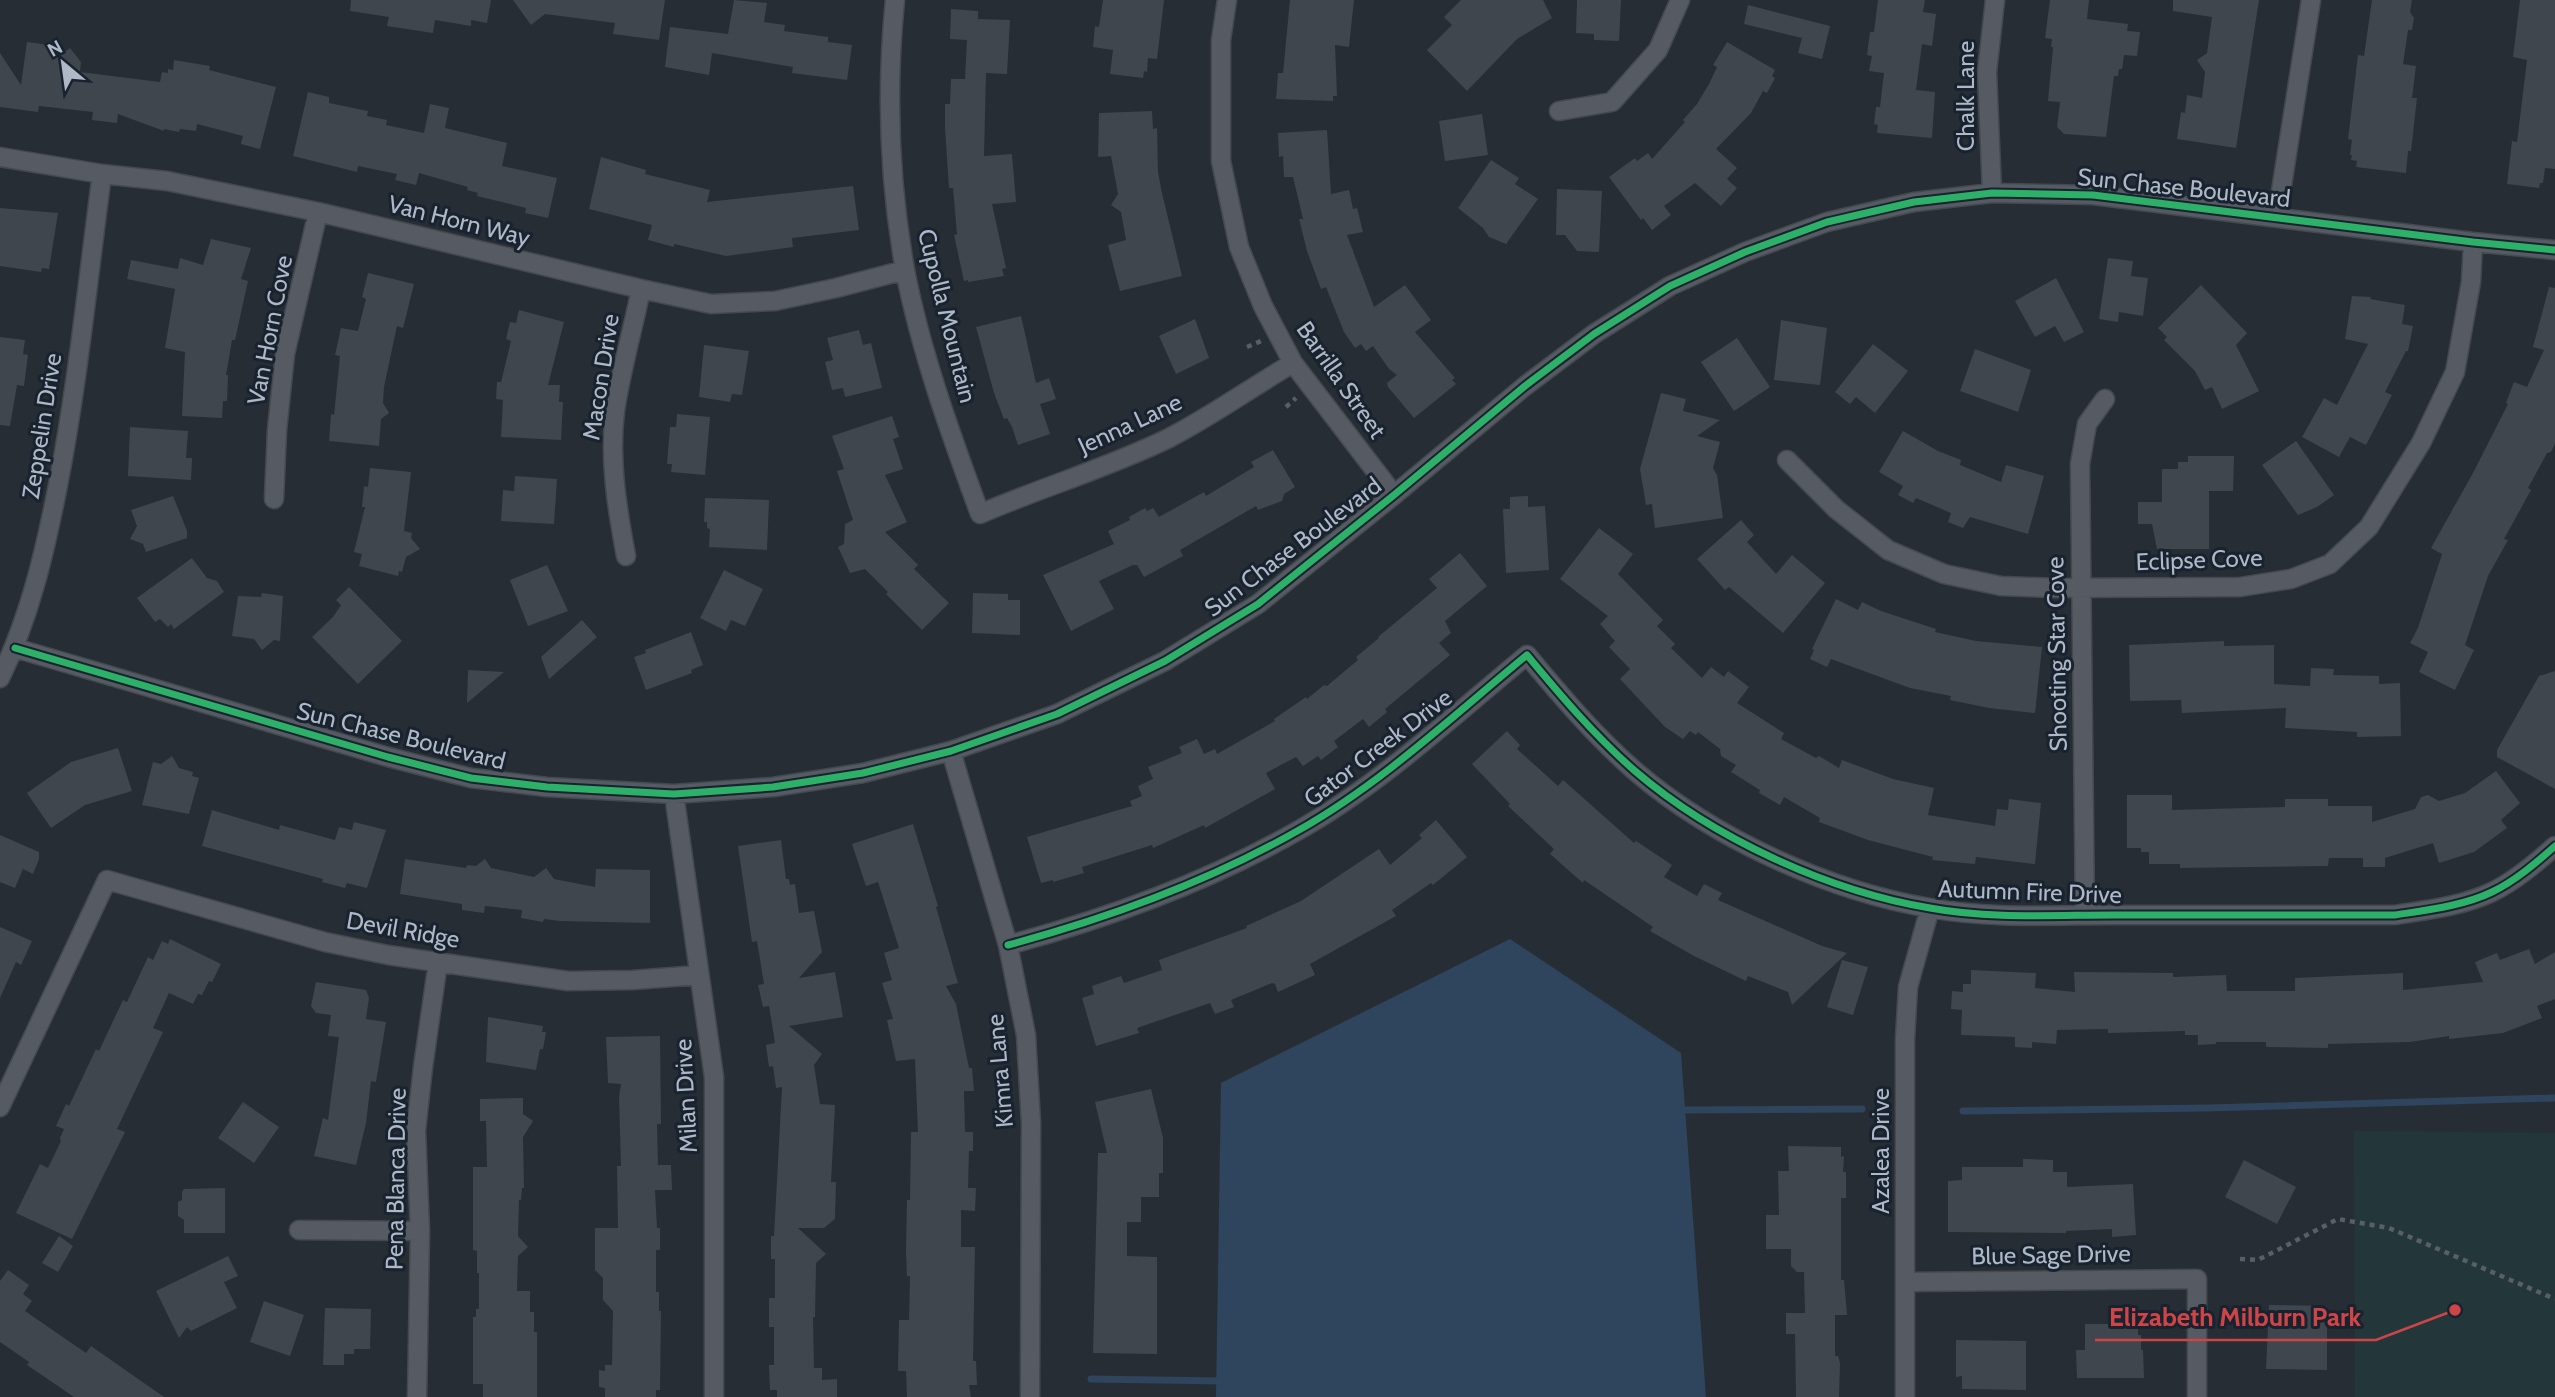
<svg xmlns="http://www.w3.org/2000/svg" width="2555" height="1397" font-family="Cabin,sans-serif">
	<style>
		.green { fill: #23373a }
		.water { fill: #2f445d }
		.lines { fill: none; stroke-linecap: round; stroke-linejoin: round }
		.stream { stroke: #2f445d; stroke-width: 7 }
		.building { fill: #40464d }
		.minor-casing { stroke: #44494f; stroke-width: 21 }
		.path { stroke: #585f66; stroke-width: 4.5; stroke-dasharray: 5 5; stroke-linecap: butt }
		.minor { stroke: #565a62; stroke-width: 18 }
		.cycleway-casing { stroke: #19232f; stroke-width: 11 }
		.cycleway { stroke: #2db169; stroke-width: 7 }
		.labels { text-anchor: middle; stroke-width: 6; stroke-linejoin: round; paint-order: stroke }
		.street-label { font-size: 24px; fill: #aeb8c7; stroke: #19232f }
		.leader { fill: none; stroke: #ce4548; stroke-width: 2.5 }
		.callout-dot { fill: #ce4548; stroke: #19232f; stroke-width: 2.5 }
		.callout-label { font-size: 26px; text-anchor: middle; font-weight: bold; fill: #ce4548; stroke: #19232f; stroke-width: 6; stroke-linejoin: round; paint-order: stroke }
	</style>
	<rect width="100%" height="100%" fill="#262d34"/>
	<path class="green" d="M2354,1131L2555,1133V1397H2355Z"/>
	<path class="water" d="M1510,939L1681,1053L1706,1397H1216L1221,1083Z"/>
	<g class="lines">
		<path class="stream" d="M1677,1110L1862,1109
			M1963,1111L2207,1108L2555,1098
			M1091,1379L1223,1381"/>
	</g>
	<path class="building" d="M351,0H491L487,23L471,20V26L435,20L433,33L387,26L389,17L350,11Z
		M513,0H665L659,40L613,34L615,23L545,14L531,25Z
		M734,0L767,3L764,22L785,25L784,31L828,37V42L852,45L847,80L792,73L793,67L712,53L709,75L665,67L670,27L728,34Z
		M1103,0H1164L1157,59L1148,58L1147,72L1144,71L1143,78L1110,74L1113,50L1093,47L1095,26L1099,27Z
		M1290,0H1354L1349,47L1335,45L1337,96H1333V101L1276,99L1278,73H1283Z
		M1461,0H1543L1552,18L1517,39L1467,91L1427,50L1452,25L1444,17Z
		M1577,0H1621L1619,41L1594,40V34L1576,33Z
		M1878,0H1925L1923,12L1936,14L1932,46L1922,44L1916,90L1935,92L1932,138L1877,133L1878,125L1874,124L1876,107H1880L1884,73L1869,71L1872,56L1867,55L1870,32H1874Z
		M2050,0H2089L2087,19L2128,24L2127,31L2140,32L2137,56L2124,55L2122,69H2119L2118,76H2114L2106,137L2064,134L2057,127L2060,102L2048,101L2053,47H2051L2052,39L2045,38Z
		M2173,0H2259L2236,148L2177,139L2181,112L2185,113L2187,95L2202,98L2205,72L2197,60L2207,53L2212,17L2173,11Z
		M2372,0H2412L2410,12L2414,18L2412,30H2408L2403,64L2416,66L2412,98H2417L2411,151H2408L2406,173L2356,167L2357,161L2351,160L2352,155H2350L2352,140L2348,139L2358,55L2364,56Z
		M2520,0H2555V169L2545,168L2543,183H2540L2539,188L2507,184L2512,141L2517,142L2527,60L2513,57Z
		M1748,5L1830,26L1822,59L1798,53L1802,38L1744,24Z
		M951,9L978,11V19L1010,20L1007,74L986,73L984,156L1012,154L1016,202L992,204L1006,268L1002,269L1004,276L968,282V280L964,281L954,235L957,234L953,188H949L945,128V104H950L951,79H965L967,40L950,39Z
		M27,42L49,45L66,51L70,48L81,62L80,72L160,82L162,72L168,73V69L173,70L174,60L210,66L209,70L276,87L260,149L241,144L243,136L197,124L196,131L180,129L179,132L164,129V131L118,114L117,123L92,120L93,112L39,106L38,112L0,107V53L21,85Z
		M1727,42L1775,70L1772,76L1775,78L1767,93L1763,91L1751,113L1716,149L1737,168L1727,179L1737,188L1721,206L1695,183L1664,206L1671,215L1652,230L1643,218L1641,220L1609,177L1635,158L1637,161L1648,153L1652,159L1685,122L1683,120L1697,104L1709,84L1717,67L1713,65Z
		M308,92L329,97V103L368,111L367,116L387,120L386,125L424,133L430,104L449,108L445,128L507,143L502,166L557,178L548,218L525,213L526,208L477,196L478,193L467,190L468,187L419,173L416,185L395,180L397,174L358,166L357,172L293,156Z
		M1152,111L1153,129L1157,128L1158,172L1162,193L1182,276L1120,291L1108,245L1126,240L1121,212L1111,205L1118,194L1111,156L1098,157L1099,113Z
		M1482,114L1488,155L1445,161L1439,121Z
		M1327,130L1331,194L1349,190L1353,209L1357,208L1363,232L1347,235L1374,307L1405,285L1431,320L1415,332L1455,378L1452,380L1456,384L1414,418L1388,387L1387,383L1397,375L1389,369L1373,346L1366,351L1361,344L1355,348L1344,332L1326,287L1321,289L1307,251L1299,219H1303L1293,177H1284L1283,156L1279,157L1278,133Z
		M601,157L646,170L645,174L710,190L707,202L853,186L859,230L792,238L793,247L726,256L674,244V247L648,240L652,225L589,209Z
		M1491,160L1519,178L1515,184L1538,199L1506,244L1489,237L1483,228L1458,208Z
		M1557,189L1602,191L1599,252L1577,251L1565,235H1556Z
		M0,208L58,213L49,269L42,268L41,272L0,266Z
		M211,239L251,248L241,279L248,281L235,340H232L226,375H228L227,401H223L222,418L182,416L185,352L165,348L175,289L127,279L131,260L178,269L180,258L203,265Z
		M2108,258L2133,261L2131,276L2148,278L2143,316L2119,312L2118,322L2099,319Z
		M368,273L414,284L403,328L397,326L384,387L383,403L389,413L381,419L379,446L329,441L331,414L334,415L340,356L335,355L341,328L358,331L366,299L362,297Z
		M2056,278L2084,332L2064,342L2055,326L2035,337L2015,301Z
		M2201,285L2247,333L2236,345L2259,391L2222,409L2212,387L2205,390L2195,371L2164,340L2167,337L2158,328Z
		M2549,287L2555,288V444L2551,452L2547,453L2528,488L2531,490L2504,539L2508,540L2488,576L2465,645L2474,650L2455,690L2419,672L2428,652L2410,643L2418,628L2442,554L2431,548L2473,473L2508,404L2506,403L2514,382L2527,387L2544,350L2533,347Z
		M2352,296L2371,297L2370,299L2405,305L2402,324L2413,326L2408,351H2406L2385,392L2392,395L2366,445L2350,437L2339,457L2302,437L2324,398L2337,405L2368,344L2345,339Z
		M519,310L564,322L548,385H560L559,402H563L561,440L501,437L503,400L496,399L497,382H501L511,341L506,339L510,322L516,323Z
		M1021,316L1036,383L1049,378L1056,399L1040,404L1050,434L1018,445L1012,427L1007,418L1004,419L994,393L976,327Z
		M1195,319L1209,358L1176,374L1159,336Z
		M1781,320L1827,328L1820,385L1774,380Z
		M859,330L863,345L871,343L882,388L845,397L843,388L832,390L825,362L833,360L827,338Z
		M0,337L25,340L23,354L28,355L24,386L17,385L10,426L0,425Z
		M1737,338L1770,387L1734,411L1701,362Z
		M1873,344L1908,371L1875,413L1856,397L1850,404L1835,392Z
		M704,345L749,351L742,395L732,394L730,402L699,397Z
		M1975,349L2031,370L2018,412L1960,391Z
		M1661,393L1686,399L1683,411L1720,420L1697,436L1720,442L1713,468L1717,475L1723,518L1655,528L1652,504L1646,505L1640,469Z
		M677,414L710,417L705,475L671,472L672,464H667L670,427H676Z
		M892,416L899,437L893,439L903,469L885,475L907,522L885,532L918,565L914,569L949,603L922,630L886,594L888,592L865,569L850,573L838,547L844,544L845,524L853,520L837,471L844,469L832,436Z
		M130,427L188,431L186,458H192L191,480L128,476Z
		M1903,431L1938,451L1961,460L1960,465L2001,482L2006,465L2044,476L2028,534L1970,517L1963,528L1948,522L1951,513L1916,498L1913,503L1898,495L1903,486L1879,472Z
		M2296,441L2334,495L2317,507L2298,515L2262,465Z
		M1273,450L1295,487L1284,494L1282,501L1258,510L1256,506L1180,550L1183,556L1144,577L1137,565H1133L1099,581L1114,609L1071,631L1043,575L1114,544L1108,531L1130,520L1129,517L1145,508L1147,511L1153,508L1159,517L1204,492L1206,496L1254,467L1251,462Z
		M2188,456H2234L2233,491H2209V549H2157L2152,524H2138V502H2162V469H2178V462H2188Z
		M370,468L411,472L404,531L412,533L411,538L420,549L406,557L402,572L399,571L398,576L359,566L362,554L354,552L365,507H362L364,486L368,487Z
		M515,476L557,479L554,524L501,521L503,490L514,491Z
		M173,496L187,531V538L146,552L143,544L130,539L137,526L131,510Z
		M1528,496V507L1545,506L1549,570L1506,573L1503,509H1510V497Z
		M705,498L769,500L767,550L709,547L710,529L707,528V522H704Z
		M1741,520L1754,535L1747,542L1776,574L1792,555L1825,583L1783,633L1729,587L1725,590L1697,559Z
		M1599,528L1633,554L1618,574L1663,620L1657,626L1675,644L1671,648L1702,678L1711,667L1724,677L1728,671L1749,687L1737,703L1784,733L1781,739L1816,758L1819,756L1839,768L1842,760L1893,779L1934,788L1928,815L1995,826L1997,809L2008,810L2009,799L2041,803L2035,864L1976,857L1975,864L1932,860L1933,857L1868,840L1819,822L1820,818L1784,797L1780,805L1759,793L1760,790L1731,772L1736,765L1721,756L1720,749L1698,732L1696,735L1690,731L1683,739L1665,727L1620,679L1630,669L1609,647L1615,641L1600,624L1608,616L1560,579Z
		M1460,553L1487,586L1445,621L1451,633L1439,643L1450,655L1385,709L1387,712L1369,727L1363,719L1334,741L1338,747L1321,760L1318,756L1303,766L1296,757L1266,773L1275,789L1205,828L1204,825L1153,848L1152,845L1082,867L1084,873L1053,882V880L1041,883L1027,837L1132,806L1130,801L1142,796L1138,786L1153,779L1148,767L1182,753L1179,747L1197,739L1204,754L1215,749L1217,754L1275,721L1274,719L1306,697L1307,699L1324,685L1327,686L1358,660L1356,657L1379,638L1378,637L1437,588L1429,579Z
		M192,558L207,578L217,581L224,592L174,629L171,624L168,627L160,619L155,622L137,598Z
		M547,565L568,611L528,626L510,580Z
		M724,570L763,589L745,626L731,620L726,631L700,618Z
		M349,587L402,641L358,684L312,637L333,617L341,605L336,600Z
		M262,593L283,596L280,641L274,640L262,650L254,639L232,636L238,596L261,597Z
		M973,593L1008,594V600H1020V635L972,633Z
		M1836,599L1858,610L1862,602L1881,611L1936,629L1935,632L1976,641L2042,647L2035,713L1989,708L1950,700L1951,696L1910,688L1831,659L1827,667L1810,659L1814,650L1812,649Z
		M582,620L597,637L549,679L541,657Z
		M691,632L703,665L691,670L692,673L646,690L634,657L646,653L645,650Z
		M2224,641V646L2274,645V684L2310,686L2311,668L2334,669L2333,675L2379,676V684L2400,683L2401,736L2357,737V732L2285,728L2286,708L2182,713L2181,700L2130,701L2129,645Z
		M468,670L504,672L467,703Z
		M2555,671V789L2497,757V750L2539,676Z
		M1507,731L1520,745L1517,749L1558,786L1563,780L1634,843L1636,841L1672,865L1664,877L1697,896L1704,884L1722,893L1718,900L1822,946L1847,953L1792,1005L1788,992L1748,976L1746,981L1694,956L1650,931L1653,927L1584,880L1583,883L1550,854L1554,849L1508,806L1510,804L1472,764Z
		M118,748L132,791L85,805L51,828L27,793L71,762Z
		M172,756L179,768L193,772L192,776L199,778L189,814L142,805L153,762L161,764Z
		M2496,771L2520,803L2501,820L2507,828L2474,852L2439,863L2433,843L2385,858V867H2363V858H2329L2328,866L2180,868V864H2149V852H2141V848H2127V795H2172V810L2285,807V799H2328V806H2372V822L2415,809L2421,797L2428,795L2439,801L2465,793Z
		M212,810L279,830L280,825L335,840L339,827L352,830L354,822L386,830L367,888L347,883L345,888L322,882L323,879L202,846Z
		M1436,820L1467,857L1433,885L1431,883L1392,910L1396,916L1310,964L1315,975L1278,992L1275,984L1272,983L1231,1000L1234,1007L1215,1014L1210,1003L1137,1028L1139,1033L1096,1046L1082,998L1094,994L1092,986L1121,976L1124,983L1162,970L1159,960L1247,928L1246,926L1301,901L1379,849L1390,865L1422,838L1419,835Z
		M913,824L938,906L936,907L958,983L946,986L956,1004L969,1068H972L974,1091H964L965,1132H973V1151H969L968,1188H976L975,1211L961,1210V1247H975L973,1361H976L977,1385H969L971,1397H907L906,1371H898L899,1320H909L910,1276H907L906,1252L907,1200H910L911,1132H918L915,1059L896,1061L887,1020L893,1019L882,983L892,980L884,953L899,948L878,882L866,886L852,844Z
		M0,835L39,852V859L33,874L23,869L15,888L0,882Z
		M781,840L786,879H789L790,885L795,884L799,913L814,911L822,952L799,978L835,972L843,1017L789,1026L822,1054L814,1065L820,1104L835,1105L831,1182H836L835,1219L824,1228H798L826,1254L816,1263L815,1317H813L814,1368H822V1380L837,1379V1397H777V1390H770L769,1365H774V1327H769V1298H775V1259H771V1236H774L782,1087L776,1088L773,1066L769,1067L766,1045L775,1043L769,1006L763,1007L758,985L764,984L757,941L752,942L738,846Z
		M405,859L466,868L467,865L476,866L485,859L491,868L534,877L546,868L554,879L595,887L596,869L650,870V923L560,921L544,919L543,922L521,918L522,910L485,906L484,913L462,910V904L400,894Z
		M0,927L32,941L21,965L16,962L0,998Z
		M170,939L221,964L212,982L209,981L202,995L198,994L193,1004L169,993L153,1028L163,1032L117,1129L125,1132L72,1239L16,1213L40,1164L48,1168L61,1141L60,1138L64,1129L56,1126L66,1104L69,1106L96,1049L99,1051L123,1000L127,1002L148,957L153,960L162,941L168,944Z
		M2529,949L2535,964L2555,952V999L2537,1006L2542,1018L2503,1033L2449,1039V1036L2410,1042L2328,1044V1048L2266,1047V1042H2216V1044L2198,1045V1035H2185V1031L2108,1033V1029L2057,1030L2056,1044L2032,1042V1048L2015,1047V1037L1961,1035L1962,1010L1951,1009L1952,991L1963,992V984H1971V970L2036,973L2035,988L2075,992L2074,972L2173,973V977L2226,975L2227,991H2295V978L2403,973V990L2483,982L2475,962L2497,953L2500,960Z
		M1842,960L1868,967L1853,1015L1827,1007Z
		M316,982L366,990L369,998L366,1019L386,1022L376,1082L371,1081L366,1123L356,1165L314,1156L323,1118L328,1120L339,1037L328,1036L331,1015L316,1013L311,1006Z
		M488,1017L543,1026L542,1032H546L543,1049H540L536,1070L486,1062Z
		M660,1036L661,1124H657L658,1165H671L672,1190H655L657,1228H660V1250H656V1292H659V1311H661L660,1390H656V1397H605V1388L599,1387V1370L605,1371V1365H612L613,1311L603,1300V1278L595,1270V1228H618L617,1166H621L619,1097L621,1084L608,1083L606,1037Z
		M1151,1089L1163,1138V1173H1159V1197H1141V1222H1127V1256L1157,1257V1354L1093,1353L1098,1153H1107L1095,1102Z
		M523,1098V1114L533,1121L523,1137L524,1188H522L521,1200H519L518,1236L528,1247L518,1256L517,1291H530V1312H534V1332H537V1397H483V1384H473V1317H476V1309H479V1273H477V1251L473,1250V1167H487L486,1121H480V1099Z
		M243,1102L279,1127L254,1163L218,1138Z
		M1788,1146L1841,1147V1157L1844,1156L1843,1172H1846V1198H1841V1280H1844L1847,1315H1835V1356H1838L1840,1363L1839,1397H1796L1795,1334H1786V1313H1805L1804,1272H1797L1791,1266V1249H1766V1215H1779L1778,1171H1789Z
		M2023,1159L2053,1160V1172H2067V1187L2133,1184L2136,1235L2112,1237V1229L2066,1231V1233L1948,1232V1181L1962,1180V1167H2023Z
		M2244,1160L2296,1187L2277,1224L2225,1197Z
		M225,1188V1233H184V1220L178,1216V1202L182,1200V1192L184,1189Z
		M59,1236L73,1246L58,1272L42,1263Z
		M228,1256L238,1276L224,1282L237,1308L191,1331L187,1327L179,1338L156,1291Z
		M8,1270L29,1285L23,1294L32,1301L25,1311L86,1353L91,1346L164,1397H74L27,1365L29,1362L0,1342V1281Z
		M264,1301L304,1315L290,1356L250,1342Z
		M2269,1305L2327,1306V1370L2266,1369Z
		M325,1308L371,1309L370,1349H354V1354H344V1365H323Z
		M2085,1324H2138V1335H2141V1350H2143L2144,1378H2077L2076,1350H2085Z
		M1956,1340L2026,1341V1390L1962,1389V1376L1956,1377Z"/>
	<g class="lines">
		<g class="minor-casing">
			<path id="minor" d="M895,0C886,90 889,181 905,270C921,353 951,435 980,514C1042,487 1108,468 1169,438C1212,416 1252,387 1293,363
				M1227,0L1221,40V161L1239,247L1263,306L1293,363L1394,495
				M1559,111L1612,102L1658,50L1680,0
				M0,157L102,174L167,181L318,212L641,289L711,304L775,301L836,288L905,270
				M1992,193L1987,72L1995,0
				M2277,217L2311,0
				M1787,460L1836,509L1888,550L1944,574L2001,586L2056,588L2240,587L2291,579L2330,564L2369,527L2421,443L2455,372L2471,282L2473,242
				M274,499L277,430L285,354L318,212
				M626,556C617,508 609,460 615,411C621,370 633,329 641,289
				M15,648L388,757L471,778L547,787L674,794L773,787L863,773L951,751L1057,714L1165,661L1258,604L1394,495L1525,386L1594,334L1670,286L1745,252L1827,222L1914,202L1992,193L2093,195L2473,242L2555,250
				M0,678C30,617 45,551 58,485C78,382 88,278 102,174
				M951,751L1008,945L1026,1035L1031,1123L1030,1397
				M674,794L714,1077V1397
				M2085,915L2080,464L2087,424L2105,399
				M1008,945C1109,918 1208,882 1299,830C1382,783 1454,715 1527,655C1561,696 1595,736 1635,771C1713,838 1828,891 1930,908C1989,919 2054,915 2114,915C2208,915 2301,915 2395,915C2427,910 2463,906 2492,892C2515,881 2536,863 2555,846
				M0,1107L107,880L325,942L388,955L568,981L633,980L699,975
				M299,1230L420,1231
				M1906,1282L2197,1279V1397
				M417,1397L420,1231L416,1130L423,1067L438,962
				M1905,1397V1039L1908,987L1930,908"/>
		</g>
		<path class="path" d="M1247,347L1261,341
			M1286,407L1296,398
			M2240,1259L2258,1260L2338,1219L2389,1228L2555,1299"/>
		<use href="#minor" class="minor"/>
		<g class="cycleway-casing">
			<path id="cycleway" d="M15,648L388,757L471,778L547,787L674,794L773,787L863,773L951,751L1057,714L1165,661L1258,604L1394,495L1525,386L1594,334L1670,286L1745,252L1827,222L1914,202L1992,193L2093,195L2473,242L2555,250
				M1008,945C1109,918 1208,882 1299,830C1382,783 1454,715 1527,655C1561,696 1595,736 1635,771C1713,838 1828,891 1930,908C1989,919 2054,915 2114,915C2208,915 2301,915 2395,915C2427,910 2463,906 2492,892C2515,881 2536,863 2555,846"/>
		</g>
		<use href="#cycleway" class="cycleway"/>
	</g>
	<g class="labels">
		<g class="street-label">
			<text transform="translate(1966 96) rotate(-90)" y="8">Chalk Lane</text>
			<text transform="translate(2184 188) rotate(6)" y="8">Sun Chase Boulevard</text>
			<text transform="translate(459 221) rotate(14)" y="8">Van Horn Way</text>
			<text transform="translate(947 316) rotate(76)" y="8">Cupolla Mountain</text>
			<text transform="translate(270 330) rotate(-79)" y="8">Van Horn Cove</text>
			<text transform="translate(601 377) rotate(-81)" y="8">Macon Drive</text>
			<text transform="translate(1341 380) rotate(55)" y="8">Barrilla Street</text>
			<text transform="translate(1130 424) rotate(-25)" y="8">Jenna Lane</text>
			<text transform="translate(42 426) rotate(-81)" y="8">Zeppelin Drive</text>
			<text transform="translate(1293 547) rotate(-37)" y="8">Sun Chase Boulevard</text>
			<text transform="translate(2199 560) rotate(-2)" y="8">Eclipse Cove</text>
			<text transform="translate(2057 654) rotate(-91)" y="8">Shooting Star Cove</text>
			<text transform="translate(401 736) rotate(14)" y="8">Sun Chase Boulevard</text>
			<text transform="translate(1378 748) rotate(-37)" y="8">Gator Creek Drive</text>
			<text transform="translate(2030 892) rotate(2)" y="8">Autumn Fire Drive</text>
			<text transform="translate(403 930) rotate(10)" y="8">Devil Ridge</text>
			<text transform="translate(1000 1071) rotate(-95)" y="8">Kimra Lane</text>
			<text transform="translate(686 1096) rotate(-93)" y="8">Milan Drive</text>
			<text transform="translate(1881 1151) rotate(-90)" y="8">Azalea Drive</text>
			<text transform="translate(396 1179) rotate(-89)" y="8">Pena Blanca Drive</text>
			<text transform="translate(2051 1255) rotate(-1)" y="8">Blue Sage Drive</text>
		</g>
	</g>
	<path class="leader" d="M2455 1310L2376 1340H2095"/>
	<circle class="callout-dot" cx="2455" cy="1310" r="7"/>
	<g class="callout-label">
		<text x="2235" y="1326">Elizabeth Milburn Park</text>
	</g>
	<g transform="translate(63 63) rotate(331)" stroke="#19232f" stroke-width="5" paint-order="stroke">
	<path d="M0-5L12 26L0 18L-12 26Z" fill="#aeb8c7"/>
	<text y="-10" font-size="19" font-weight="bold" text-anchor="middle" fill="#aeb8c7">N</text>
	</g>
</svg>
